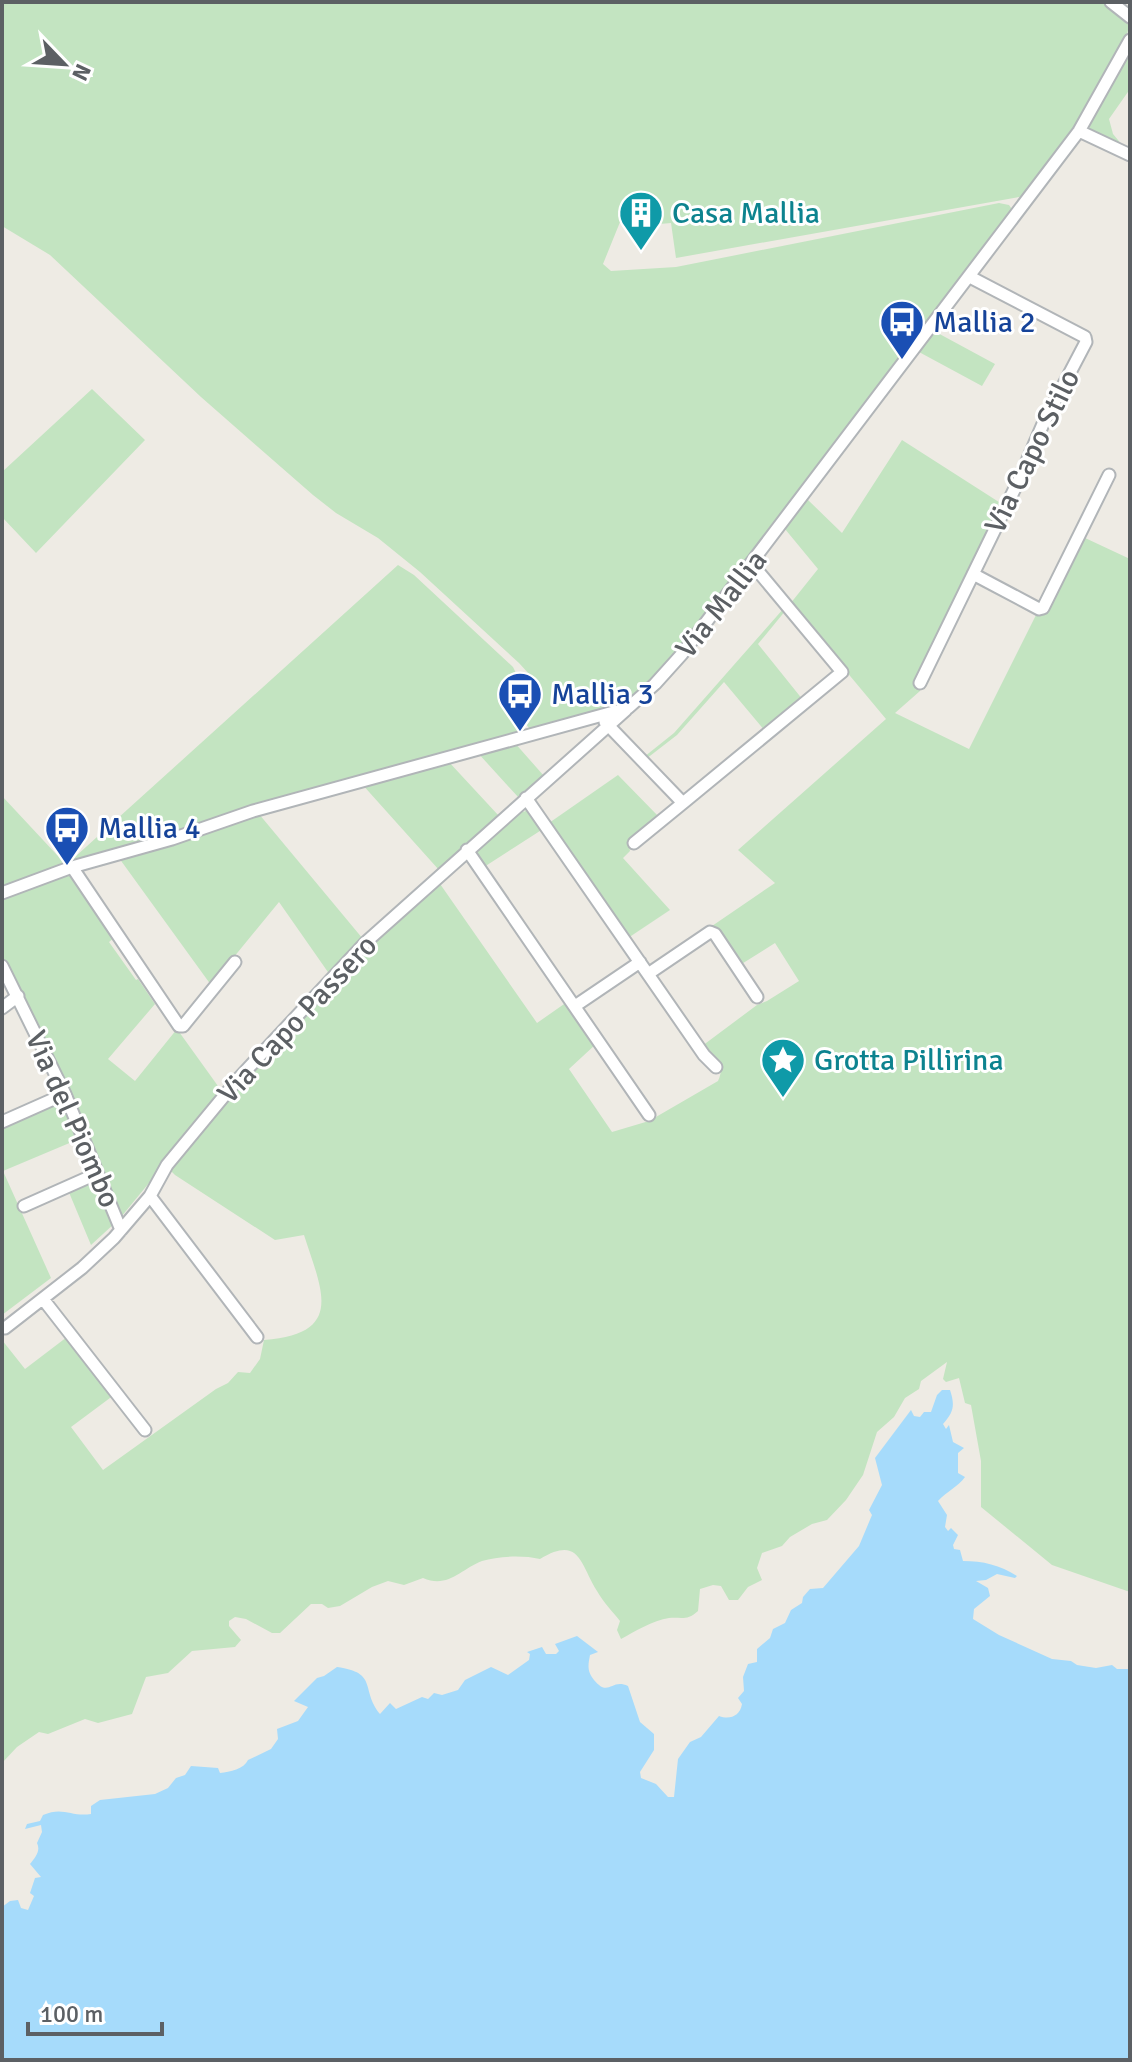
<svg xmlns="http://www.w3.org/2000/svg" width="1132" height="2062" font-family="Signika,sans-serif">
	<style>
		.green { fill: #c3e4c1 }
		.water { fill: #a6dbfb }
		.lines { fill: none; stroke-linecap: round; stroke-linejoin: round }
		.minor-casing { stroke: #b1b5b8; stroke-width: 15 }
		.minor { stroke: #fff; stroke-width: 11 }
		.labels { text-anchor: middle; stroke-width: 6; stroke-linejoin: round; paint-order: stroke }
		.culture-label { font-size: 30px; fill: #0d838f; stroke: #fff; text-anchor: start }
		.transit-label { font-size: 30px; fill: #164399; stroke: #fff; text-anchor: start }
		.street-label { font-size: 30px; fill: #5c6064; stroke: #fff }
	</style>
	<rect width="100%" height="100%" fill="#eeebe4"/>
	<path class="green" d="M2,2H1105L1130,21L1126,39L1076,129L1025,196L676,258L671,223L660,224L656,196L631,195L603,264L611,271L676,267L999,203L1009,205L1014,212L669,663L638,695L624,704L535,729L529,728L526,724L525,682L529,674L519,663L420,572L378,538L336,513L313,495L201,397L50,255L2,226Z
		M1130,50V89L1109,119L1113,134L1123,146L1091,131L1088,123Z
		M934,331L995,364L982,386L919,352Z
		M92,389L145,440L36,553L2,517V472Z
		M902,440L1002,504L917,682L920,691L895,713L969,749L1037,613L1083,537L1130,559V1592L1052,1565L981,1507V1461L971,1405L965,1403L959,1378L946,1382L943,1379L947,1362L921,1381L919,1389L905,1398L894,1417L877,1432L863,1475L846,1500L827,1520L812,1524L790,1537L782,1546L762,1553L757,1568L762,1580L748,1587L738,1600H729L721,1586L713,1585L700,1589L698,1611C687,1621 682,1617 669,1618C653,1620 634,1632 621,1639L617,1630L620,1621C613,1612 603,1602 597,1591C580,1564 580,1535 540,1559C523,1555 498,1556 482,1561C461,1569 448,1589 423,1578L404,1585L388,1581L372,1587L340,1606L328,1608L322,1604H311L280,1633H272L246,1619L235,1617L229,1621V1626L241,1640L235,1647L192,1651L168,1673L146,1677L132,1714L98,1723L85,1719L48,1734L39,1732L17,1747L2,1763V1340L25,1369L67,1337L114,1395L71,1427L103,1470L216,1389L228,1383L238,1372L250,1373L260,1359L264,1340C345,1334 322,1291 304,1235L275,1240L175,1175L171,1171L170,1166C253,1066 342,969 438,881L537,1023L567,1002L596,1044L569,1069L612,1132L649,1121L718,1081C726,1063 716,1057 702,1046L757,1005L767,1001L799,981L775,943L740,965L712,926L775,883L738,850L886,719L790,604L818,569L785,529L807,499L842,533Z
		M398,565L414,575L513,667C522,683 526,718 515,734L2,888V796L57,855L65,859L76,856Z
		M784,608L786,610L758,644L803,700L765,731L724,682L677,735L646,759L644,757L674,733Z
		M514,742L544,776L519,798L477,752Z
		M448,761L499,816L439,870L361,783Z
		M618,775L659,817L633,839L629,846L630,851L623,858L670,910L628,938L549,823Z
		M528,808L543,829L484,867L473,850L521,809L524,812Z
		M259,814L363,939L330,975L279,902L211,985L119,858Z
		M70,872L115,937L109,942L136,980L138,979L155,1004L108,1059L135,1081L177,1029L223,1093L121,1217L71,1101L2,959V897Z
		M62,1100L79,1139L3,1171L51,1278L2,1315V1127Z
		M95,1178L115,1223L91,1245L68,1190Z"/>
	<path class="water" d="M942,1390H950C955,1405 954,1412 943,1424L946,1429L949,1425L953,1442L964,1448L958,1453V1473L965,1477C958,1487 947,1491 938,1501L947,1515L945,1527L948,1531L951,1528L958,1535L953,1545L954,1549L960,1550L963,1561C983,1561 1000,1565 1017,1576L1015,1578L997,1574L986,1580L976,1581L988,1588L990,1596L974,1609L973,1619L999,1635L1052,1659L1071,1661L1077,1665L1096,1668L1112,1665L1117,1669H1130V2060H2V1907L10,1901L18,1900L21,1908L28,1910L34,1896L30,1893L35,1878L41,1877L30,1864C35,1858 41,1851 37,1843L42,1832L41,1825L25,1829L27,1824L40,1821L43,1815C63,1806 71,1817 91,1814V1806L100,1800L155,1794L168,1788L176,1778L185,1775L191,1766L218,1768L220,1773C230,1772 244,1769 248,1760L271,1749L278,1739L277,1729L298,1721L308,1707L294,1701L317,1678L324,1676L337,1667C379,1673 360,1689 380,1714L390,1703L396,1709L422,1697L428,1699L434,1693L442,1695L458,1690L465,1680L491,1667L508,1675L529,1660L530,1654L527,1652L542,1647L546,1654H556L559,1651L555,1644L577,1636L598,1652L590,1655C588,1666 587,1671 594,1680C609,1698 611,1678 628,1686L640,1722L654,1734V1750L640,1772L641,1778L656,1784L668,1797H674L678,1759L690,1742L701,1737L719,1716C730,1720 740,1716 742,1704L738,1698L744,1691L743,1677L748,1664L757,1662V1649L770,1638L773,1629L785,1623L791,1610L802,1603L803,1597L810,1589L823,1588L859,1546L872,1515L869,1510L882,1485L875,1458L911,1410L914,1416L920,1417L924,1412H931L937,1395Z"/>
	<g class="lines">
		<g class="minor-casing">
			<path id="minor" d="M1111,2L1130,17
				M1079,131L1130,155
				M973,574L1039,609L1043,608L1109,475
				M920,683L1018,482L1043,424L1086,342L1085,337L970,277
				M605,722L683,803L842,672L752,564
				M526,798L704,1055L716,1067
				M634,843L683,803
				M467,850L649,1115
				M72,867L179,1026H183L235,962
				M2,893L72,867L172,839L253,811L628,708L655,684L682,654L1079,131L1130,40
				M2,966L65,1094L121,1230
				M648,974L710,932L715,934L757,997
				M575,1006L640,962
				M2,1008L18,996
				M2,1122L65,1094
				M150,1196L257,1337
				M24,1206L96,1174
				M43,1299L145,1430
				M5,1328L82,1268L114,1238L150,1196L167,1165L239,1078L366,942L626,710"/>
		</g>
		<use href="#minor" class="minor"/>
	</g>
	<defs>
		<g id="building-pin" transform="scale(2.3)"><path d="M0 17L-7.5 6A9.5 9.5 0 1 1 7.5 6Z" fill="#0f9aa8" stroke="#fff"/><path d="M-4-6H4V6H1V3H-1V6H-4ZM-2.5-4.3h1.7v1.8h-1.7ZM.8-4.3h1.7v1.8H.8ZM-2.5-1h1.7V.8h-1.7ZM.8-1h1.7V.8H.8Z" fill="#fff"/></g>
		<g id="bus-pin" transform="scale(2.3)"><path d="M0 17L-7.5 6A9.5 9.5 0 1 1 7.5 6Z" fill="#1a4fb4" stroke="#fff"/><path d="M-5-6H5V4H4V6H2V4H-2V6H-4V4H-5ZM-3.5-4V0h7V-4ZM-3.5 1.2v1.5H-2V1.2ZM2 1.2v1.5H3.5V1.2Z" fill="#fff"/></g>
		<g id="sight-pin" transform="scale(2.3)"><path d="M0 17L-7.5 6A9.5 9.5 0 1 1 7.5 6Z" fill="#0f9aa8" stroke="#fff"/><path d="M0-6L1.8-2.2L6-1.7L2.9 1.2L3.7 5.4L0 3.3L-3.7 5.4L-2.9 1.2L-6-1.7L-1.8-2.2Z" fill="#fff"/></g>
	</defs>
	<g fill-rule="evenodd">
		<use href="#building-pin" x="641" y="213"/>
		<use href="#bus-pin" x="902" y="322"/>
		<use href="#bus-pin" x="520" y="694"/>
		<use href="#bus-pin" x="67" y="828"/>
		<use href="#sight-pin" x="783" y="1060"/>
	</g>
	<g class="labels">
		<g class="culture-label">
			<text x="672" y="223">Casa Mallia</text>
			<text x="814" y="1070">Grotta Pillirina</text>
		</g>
		<g class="transit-label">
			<text x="933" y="332">Mallia 2</text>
			<text x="551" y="704">Mallia 3</text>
			<text x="98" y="838">Mallia 4</text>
		</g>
		<g class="street-label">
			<text transform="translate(1032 451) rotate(-64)" y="10">Via Capo Stilo</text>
			<text transform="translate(721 604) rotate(-52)" y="10">Via Mallia</text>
			<text transform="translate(297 1019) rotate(-47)" y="10">Via Capo Passero</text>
			<text transform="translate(73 1119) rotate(66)" y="10">Via del Piombo</text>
		</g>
	</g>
	<rect width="1132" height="2062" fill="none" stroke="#5c6064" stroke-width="8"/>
	<g transform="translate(64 64) rotate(115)" stroke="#ffffff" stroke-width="6" paint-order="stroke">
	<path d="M0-6L14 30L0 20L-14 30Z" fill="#5c6064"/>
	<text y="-12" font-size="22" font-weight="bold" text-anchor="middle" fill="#5c6064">N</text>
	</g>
	<path d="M28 2022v12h134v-12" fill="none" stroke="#5c6064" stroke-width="4"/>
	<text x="40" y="2022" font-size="24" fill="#5c6064" stroke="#ffffff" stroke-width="6" paint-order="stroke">100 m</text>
</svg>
